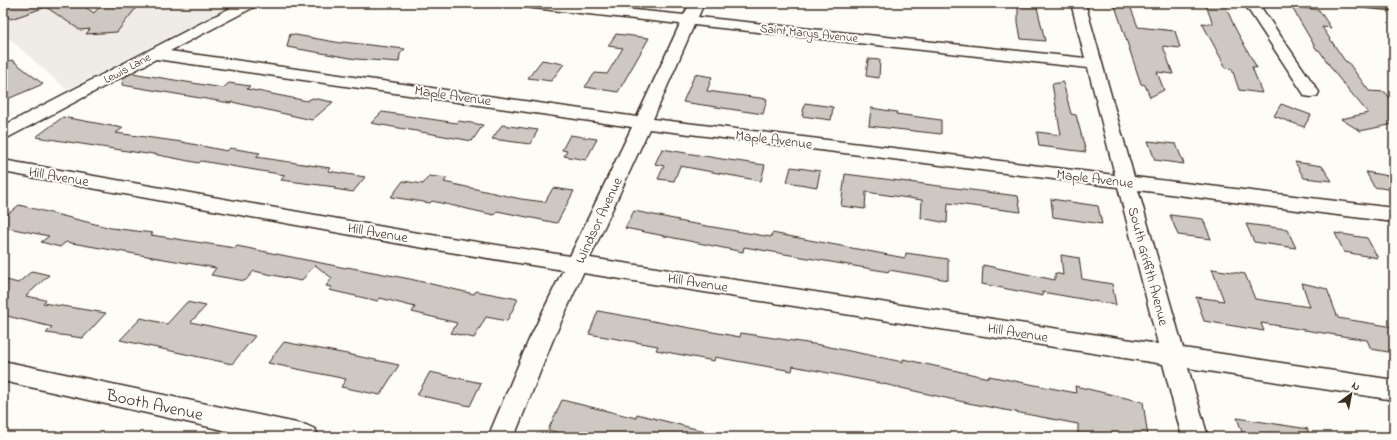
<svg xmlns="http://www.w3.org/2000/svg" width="1397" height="440" font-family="'Indie Flower',sans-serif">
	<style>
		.built { fill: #efece7 }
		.building { fill: #cdc8c2; stroke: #3b2a1e }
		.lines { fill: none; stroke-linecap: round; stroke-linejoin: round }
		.minor-casing { stroke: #3b2a1e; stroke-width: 3 }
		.minor { fill: #fdfcf7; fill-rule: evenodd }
		.labels { text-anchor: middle; stroke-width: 4; stroke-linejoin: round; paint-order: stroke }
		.far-street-label { font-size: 12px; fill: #3b2a1e; stroke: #fdfcf7 }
		.street-label { font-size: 14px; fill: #3b2a1e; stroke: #fdfcf7 }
		.near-street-label { font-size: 17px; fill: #3b2a1e; stroke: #fdfcf7 }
	</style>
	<rect width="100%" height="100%" fill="#fdfcf7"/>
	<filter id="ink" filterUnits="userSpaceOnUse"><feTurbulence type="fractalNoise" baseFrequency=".025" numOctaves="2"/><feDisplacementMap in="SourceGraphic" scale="8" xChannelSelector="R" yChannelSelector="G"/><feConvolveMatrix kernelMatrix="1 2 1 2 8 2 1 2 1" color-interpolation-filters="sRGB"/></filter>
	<g filter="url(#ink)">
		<path class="built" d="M3,3H236L67,90L3,33Z"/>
		<path class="building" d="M3,3H79L94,13L103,3H140L117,32L86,34L90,29L80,30L46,7L11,19L3,14Z
			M1018,3H1036L1045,41L1021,39L1018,22Z
			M1114,3H1129L1138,27L1175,31L1180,48L1163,46L1173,74L1157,72L1164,90L1150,97L1145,85L1141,84Z
			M1205,3H1224L1235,28L1257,68L1252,67L1262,93L1239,90L1232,69L1226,68L1202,23L1213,24Z
			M1291,6L1319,10L1331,28L1322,27L1345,61L1348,62L1369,91L1385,92L1394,103V124L1360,131L1341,119L1368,113L1337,76L1319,50H1317Z
			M290,34L341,43L343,42L405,49L400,54L399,62L356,59L287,47Z
			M616,34L649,38L618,92L585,87L595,73L607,74L623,48L608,46Z
			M868,59L880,60L879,78L866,76Z
			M12,60L43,84L3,101V63Z
			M542,60L564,64L551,81L528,78Z
			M132,73L223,88L229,83L250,86L247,89L307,101L312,98L333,102L312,120L232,102L230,103L122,85L123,78Z
			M695,74L712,77L707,91L767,99L763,114L683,102Z
			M1063,82L1071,114L1076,115L1086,152L1039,146L1037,132L1061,135L1052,84Z
			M805,103L833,107L831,120L802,116Z
			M1281,104L1311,115L1304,127L1274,116Z
			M871,108L897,112L896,114L941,120V134L869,126Z
			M382,112L457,123L459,121L483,125L472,141L371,123Z
			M63,117L123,128L116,133L182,142L227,151L230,148L260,153L256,157L330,168L328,171L365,177L353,192L334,189L335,187L281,180L285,175L201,161L199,163L148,153L147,154L36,137Z
			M502,125L538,130L530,144L492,139Z
			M570,135L597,139L586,160L564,156L567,151L562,150Z
			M1148,141L1176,144L1184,164L1155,160Z
			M662,149L722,159L765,165L761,181L680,166L674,181L658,179L664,166L655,164Z
			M1295,162L1322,166L1332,181L1304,178Z
			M791,167L820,171L817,187L787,182Z
			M1366,172L1394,177V190L1374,187Z
			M845,174L1018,196L1021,212L948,203L947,223L921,218L922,200L866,192L865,209L841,206Z
			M429,176L447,178L444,182L521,199L545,202L553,188L574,191L557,223L497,211L494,215L432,201L430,203L391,197L403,181L423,184Z
			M1051,199L1098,206L1102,224L1053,217Z
			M19,205L111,228L153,233L151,235L235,248L237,246L346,268L347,267L410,279L474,294L476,291L518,299L507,321L486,317L474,338L451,333L457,323L412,312L415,307L380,298L378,301L329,290L332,287L326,286L332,278L315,265L301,281L254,271L245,281L211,275L216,268L66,242L60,247L41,242L49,236L3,227V218Z
			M634,211L679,220L678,221L771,237L772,233L905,258L906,253L948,259V280L889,270V272L744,247L743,252L625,228Z
			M1170,215L1203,219L1211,239L1178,235Z
			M1246,224L1287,229L1296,248L1254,242Z
			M1335,233L1367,238L1378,258L1344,252Z
			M1061,255L1079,258L1082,279L1112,284L1116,305L1042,292L1043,296L982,284L983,265L1055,280V273L1063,275Z
			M1212,269L1245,274L1255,299L1310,307L1302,283L1327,289L1338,318L1394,327V353L1371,349L1367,340L1261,323L1264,331L1204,321L1196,297L1224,301Z
			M32,271L49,275L26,296L46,300L43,303L106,313L83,338L46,333L52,327L3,315V279L18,283Z
			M187,302L206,306L191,322L255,336L232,364L120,340L141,318L167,324Z
			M598,311L740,337L741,333L820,345L903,362V359L989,378V376L1076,393L1075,386L1143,402L1148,437H1093L1078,433V424L968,403L879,383L793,366L792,371L715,357L714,361L656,350L658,346L589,334Z
			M284,342L347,354L399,365L380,395L341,387L346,379L268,363Z
			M430,372L481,383L470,406L417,395Z
			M562,400L636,418L637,414L708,432V437H577L548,430Z
			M1237,418L1308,429L1307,437H1244Z"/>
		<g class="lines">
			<g class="minor-casing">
				<path id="minor" d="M240,3H258L256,6L170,51L637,117L680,24L524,7L519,6L517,3H565L684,15L690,3H704L698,17L1085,58L1071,3H1085L1134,177L1394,208V222L1138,190L1183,348L1394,380V400L1188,368L1208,437H1182L1163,364L583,273L552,342L514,437H488L528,342L563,270L412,246L3,172V160L412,232L570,256L632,127L156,59L9,137L3,138V126ZM694,25L1088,68L1115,175L653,119ZM649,129L1118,187L1158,344L590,258Z
					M1244,3H1258L1319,92L1317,96L1311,97L1305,96Z
					M1353,3H1394V10L1360,7L1355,6Z
					M3,361L306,425L315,429L319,437H254L3,381Z"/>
			</g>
			<use href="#minor" class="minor"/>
		</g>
	</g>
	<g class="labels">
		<g class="far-street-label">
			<text transform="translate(809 33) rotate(6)" y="4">Saint Marys Avenue</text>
			<text transform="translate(127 68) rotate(-28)" y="4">Lewis Lane</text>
		</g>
		<g class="street-label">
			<text transform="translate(453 95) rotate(8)" y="5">Maple Avenue</text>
			<text transform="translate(774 139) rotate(7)" y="5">Maple Avenue</text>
			<text transform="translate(59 176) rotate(10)" y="5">Hill Avenue</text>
			<text transform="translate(1095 178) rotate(7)" y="5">Maple Avenue</text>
			<text transform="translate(598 220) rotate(-65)" y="5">Windsor Avenue</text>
			<text transform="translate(378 232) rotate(10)" y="5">Hill Avenue</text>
			<text transform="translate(1149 266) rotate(75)" y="5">South Griffith Avenue</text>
			<text transform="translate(698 282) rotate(9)" y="5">Hill Avenue</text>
			<text transform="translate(1018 332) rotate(9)" y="5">Hill Avenue</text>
		</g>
		<g class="near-street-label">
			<text transform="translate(155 404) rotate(12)" y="6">Booth Avenue</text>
		</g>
	</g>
	<rect width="1397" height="440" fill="none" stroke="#fdfcf7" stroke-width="16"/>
	<rect x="8" y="8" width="1381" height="424" fill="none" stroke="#3b2a1e" stroke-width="1.5" filter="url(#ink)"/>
	<g transform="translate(1351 394) rotate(32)" stroke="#fdfcf7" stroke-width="3" paint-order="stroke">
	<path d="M0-3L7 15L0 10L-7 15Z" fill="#3b2a1e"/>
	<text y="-6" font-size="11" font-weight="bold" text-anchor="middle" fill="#3b2a1e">N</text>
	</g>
</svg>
